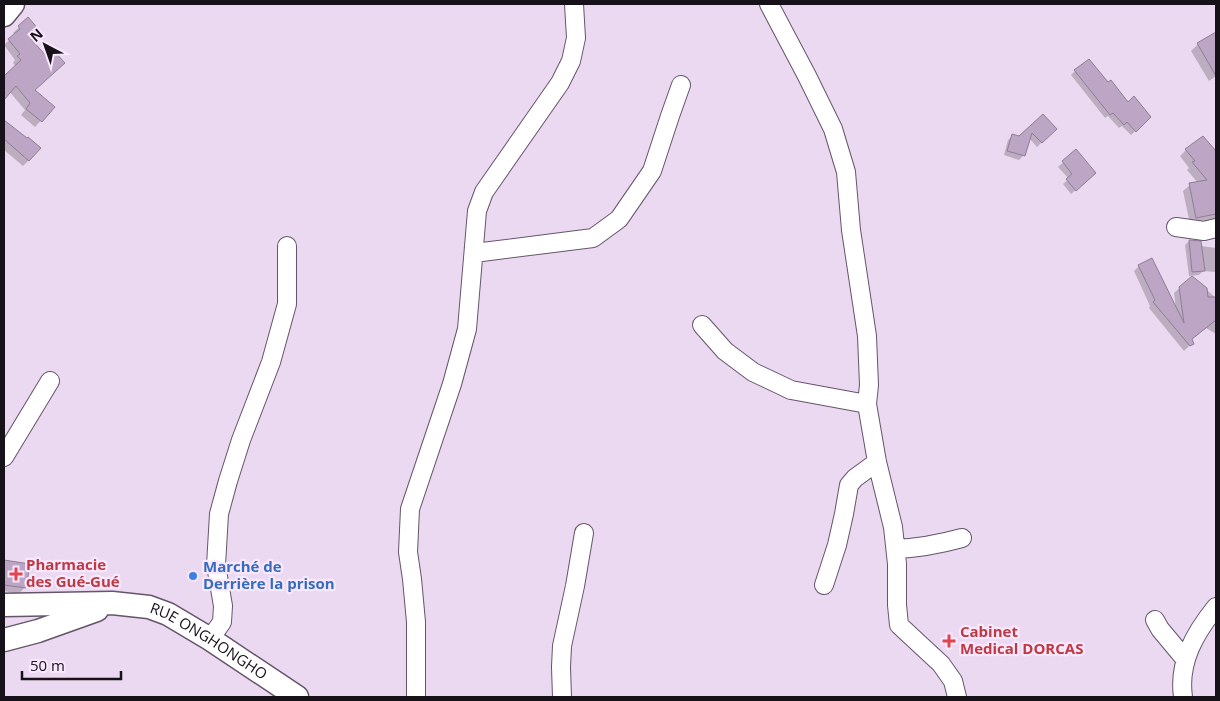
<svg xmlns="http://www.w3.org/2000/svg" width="1220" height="701" font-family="'Open Sans',sans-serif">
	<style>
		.shadow { fill: #0003 }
		.building { fill: #bda5c5; stroke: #8e7e93 }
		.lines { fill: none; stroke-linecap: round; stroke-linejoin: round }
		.minor-casing { stroke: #655569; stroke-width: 20 }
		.major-casing { stroke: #655569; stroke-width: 25 }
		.minor { stroke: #fff; stroke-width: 18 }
		.major { stroke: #fff; stroke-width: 22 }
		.health-dot { fill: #e0444e; stroke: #f9e7fe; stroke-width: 2 }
		.shop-dot { fill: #3f7fe0; stroke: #f9e7fe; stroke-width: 2 }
		.labels { text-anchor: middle; stroke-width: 4.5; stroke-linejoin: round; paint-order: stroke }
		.health-label { font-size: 15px; font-weight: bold; fill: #be3a42; stroke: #f9e7fe; text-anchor: start }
		.shop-label { font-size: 15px; font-weight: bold; fill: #366cbe; stroke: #f9e7fe; text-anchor: start }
		.street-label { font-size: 15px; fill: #171119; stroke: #f9e7fe }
	</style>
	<rect width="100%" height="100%" fill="#ebd9f1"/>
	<path class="shadow" d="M28,19L33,90L53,107L35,127L21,115L25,110L9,91L4,98V75L5,77L16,67L13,63L15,60L4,45L15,35L13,33Z
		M1216,33V76L1209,81L1191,51L1198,44Z
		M1075,71L1108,84L1128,104L1150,117L1131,135L1122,126L1119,128L1108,116L1105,118L1071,75Z
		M1043,116L1055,129L1037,147L1029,138L1024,155L1019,160L1004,155L1008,140L1013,136L1020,138Z
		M4,121L27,139L29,160L23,166L4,150Z
		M1203,137L1216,153V219L1190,224L1183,191L1190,185L1198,183L1187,170L1189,168L1180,156L1186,150Z
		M1076,151L1090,178L1071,194L1063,184L1069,179L1058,167Z
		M1189,241L1201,246L1216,248V272L1203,271L1199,275L1189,276L1185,245Z
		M1139,266L1176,309L1174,293L1192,277L1216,298V334L1206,328L1191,340L1192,343L1184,351L1149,308L1150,306L1134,271Z
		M4,561L28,565L25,587L19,594L4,591Z"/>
	<path class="building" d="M28,17L40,31L31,39L47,57L54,51L65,63L35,90L55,107L42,122L26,109L30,103L16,86L4,100V76L21,60L17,56L20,54L8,39L20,29L18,26Z
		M1216,32V76L1197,43Z
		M1089,59L1108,82L1111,80L1128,102L1134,96L1151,117L1136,132L1127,122L1124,125L1113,113L1110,115L1074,70Z
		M1043,114L1057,129L1042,143L1032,133L1025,156L1007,151L1012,134L1019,136Z
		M4,120L27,138L28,137L41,148L29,161L4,139Z
		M1203,136L1216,151V214L1196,218L1189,183L1207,180L1192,162L1195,161L1185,149Z
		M1076,149L1096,173L1076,191L1066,179L1072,174L1062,161Z
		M1189,240L1201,241L1205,271L1192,272Z
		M1152,258L1184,323L1179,287L1192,276L1207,288L1208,297H1216V320L1192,339L1194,344L1190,346L1153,302L1155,300L1138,265Z
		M4,560L30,564L26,588L4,585Z"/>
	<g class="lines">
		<g class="minor-casing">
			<path id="minor" d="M769,4L807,76L833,129L846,172L851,230L867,336L869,385L867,404L877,462L893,527L897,564V605L899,625L941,664L953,681L957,697
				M1176,227L1204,231L1216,228
				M474,253L593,238L619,219L652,171L670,116L681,85
				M702,325L725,351L753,372L791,390L867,404
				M4,457L50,381
				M896,549C919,548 940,544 962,538
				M824,585L837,545L844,514L849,485L855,478L877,462
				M1155,620L1160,629L1185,659
				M210,639L222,622L223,606L216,565L219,514L228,481L241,440L271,362L287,304V246
				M416,697V622L412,579L408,552L410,509L452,384L467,329L477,211L484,192L560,83L571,61L576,38L574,4
				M562,697L561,667L562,646L575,586L584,533
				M1183,697C1178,662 1195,633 1216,607"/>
		</g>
		<g class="major-casing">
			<g id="major">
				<path d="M4,15L13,4"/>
				<path id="s1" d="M4,605L112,603L149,607L168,614L210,639L297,697"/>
				<path d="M4,640L38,631L97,610"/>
			</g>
		</g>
		<use href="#minor" class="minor"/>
		<use href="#major" class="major"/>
	</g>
	<g class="health-dot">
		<path d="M13.5 566.5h5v5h5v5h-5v5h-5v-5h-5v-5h5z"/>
		<path d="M946.5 633.5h5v5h5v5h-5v5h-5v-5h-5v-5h5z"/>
	</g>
	<circle class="shop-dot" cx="193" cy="576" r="5"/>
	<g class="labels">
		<g class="health-label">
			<text x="26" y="570">Pharmacie<tspan x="26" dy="17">des Gué-Gué</tspan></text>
			<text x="960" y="637">Cabinet<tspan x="960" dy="17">Medical DORCAS</tspan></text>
		</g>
		<g class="shop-label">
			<text x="203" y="572">Marché de<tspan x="203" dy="17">Derrière la prison</tspan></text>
		</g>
		<g class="street-label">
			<text dy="5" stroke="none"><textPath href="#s1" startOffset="214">RUE ONGHONGHO</textPath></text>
		</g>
	</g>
	<rect width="1220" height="701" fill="none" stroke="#171119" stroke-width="10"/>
	<g transform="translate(45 45) rotate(319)" stroke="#f9e7fe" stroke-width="4" paint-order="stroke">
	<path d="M0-4L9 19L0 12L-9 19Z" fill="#171119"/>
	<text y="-8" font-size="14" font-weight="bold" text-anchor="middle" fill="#171119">N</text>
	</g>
	<path d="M22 671v8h99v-8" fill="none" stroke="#171119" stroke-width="2.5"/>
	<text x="30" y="671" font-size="15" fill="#171119" stroke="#f9e7fe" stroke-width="4" paint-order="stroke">50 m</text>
</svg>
